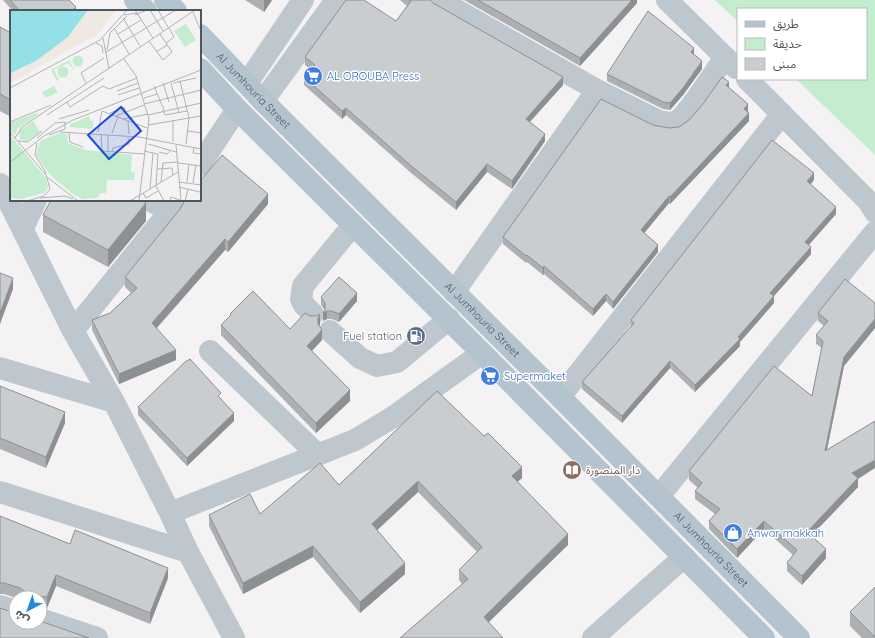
<svg xmlns="http://www.w3.org/2000/svg" width="875" height="638" font-family="Quicksand,'Noto Sans Arabic',sans-serif">
	<style>
		.green { fill: #c4edcf }
		.lines { fill: none; stroke-linecap: round; stroke-linejoin: round }
		.minor { stroke: #bec7cd; stroke-width: 22 }
		.major { stroke: #b3c4ce; stroke-width: 22 }
		.wall { fill: #adb0b3 }
		.shaded-wall { fill: #8d9092 }
		.building { fill: #c9cdd0; stroke: #8d9092 }
		.labels { text-anchor: middle; stroke-width: 3; stroke-linejoin: round; paint-order: stroke }
		.shop-label { font-size: 11px; fill: #366cbe; stroke: #fff; text-anchor: start }
		.street-label { font-size: 11px; fill: #4a575e; stroke: #fff }
		.service-label { font-size: 11px; fill: #4e5e75; stroke: #fff; text-anchor: end }
		.education-label { font-size: 11px; fill: #785e54; stroke: #fff; text-anchor: start }
		.inset-road { fill: none; stroke: #b0b4b7; stroke-width: 1 }
		.view { fill: #1d4ed8; fill-opacity: 0.15; stroke: #1d4ed8; stroke-width: 2 }
		.inset-edge { fill: none; stroke: #4a575e; stroke-width: 2 }
	</style>
	<rect width="100%" height="100%" fill="#f4f2f2"/>
	<path class="green" d="M715,0H875V155L796,79H866V9H738V22Z"/>
	<g class="lines">
		<path class="minor" d="M439,0L597,90L659,121C664,122 670,124 675,122C685,118 717,69 725,57
			M667,0L736,68
			M747,79L868,201L875,212
			M247,83L303,0
			M263,101L336,0
			M200,165L237,109
			M0,184L73,331L114,402L170,513L188,552L234,638
			M149,200L170,211
			M23,228L36,200
			M454,292L597,90
			M313,314L304,305L301,299L303,286L353,225
			M73,331L170,211L177,200
			M330,331L360,358L377,366L397,362L449,319
			M210,351L317,454
			M0,368L114,402
			M560,397L782,114
			M0,492L188,552
			M659,496L875,232
			M170,513L355,440L393,417L482,353
			M0,606L16,611
			M40,619L97,638
			M593,638L684,557"/>
		<g class="major">
			<path d="M135,0L146,11"/>
			<path d="M165,0L176,11"/>
			<path id="s1" d="M200,35L263,101L560,397L799,638"/>
			<path d="M200,69L237,109L482,353L764,638"/>
		</g>
	</g>
	<path class="wall" d="M3,0H69L76,11H13Z
		M245,0H272L264,12Z
		M400,0H430L433,3L563,85L530,122L545,141L512,189L487,172L456,210L410,172L346,115L342,119L304,85V77L311,70L305,65V57L396,21L407,6Z
		M464,0H637V3L580,66Z
		M0,27L11,33V117L0,111Z
		M694,55L702,69L683,95L670,110L663,109L607,81V74Z
		M729,88L748,111L749,121L670,204L669,203L644,233L658,252L613,309L606,301L593,316L544,274L543,275L527,262L526,263L503,244V237L653,125L669,128L679,127L689,120Z
		M814,180L810,184L836,214L809,245L811,254L774,296V303L740,342V346L695,392L670,368L622,423L582,389V382L631,327V320Z
		M268,204L228,252L225,250L157,328L176,360L119,384L92,330V320L110,313L131,293L125,287V277Z
		M43,215L146,221L108,267L43,232Z
		M321,297L357,301L339,322L332,319H327L323,321L325,310L321,305Z
		M875,303V328L844,366L827,450L858,479V487L811,536L826,558L802,585L787,571V563L793,555L764,529L737,558L709,529V521L715,514L695,499V491L698,488L689,480V471L812,396L822,348L816,344V335L824,326L818,321V313Z
		M230,314L290,329L320,324L319,326L322,340L312,351L350,401L316,433L221,335V325L230,316Z
		M0,386L65,423L46,468L0,449Z
		M437,391L522,478L517,482L568,545L400,638L462,584L459,580V570L477,552L418,492L377,530L405,574L360,613L313,557L243,594L209,526V515L260,514L339,485Z
		M221,398L234,421L187,466L138,415V407Z
		M0,516L70,544L168,578L150,624L56,586L47,608L40,607V598H16L4,594H0Z
		M875,587V638H862L850,626V612Z"/>
	<path class="shaded-wall" d="M264,0H272L264,12Z
		M632,0H637V3L580,66V58Z
		M76,7V11H72Z
		M694,48V56L691,52Z
		M702,61V69L683,95L670,110V103Z
		M563,77V85L526,126V119Z
		M729,82V89L726,85Z
		M748,104V111L744,116V109Z
		M346,108V115L342,119V111Z
		M749,113V121L670,204V197Z
		M545,134V141L512,189V181Z
		M487,164V172L456,210V202Z
		M814,173V180L807,189V181Z
		M268,194V204L228,252V242Z
		M669,196V203L641,237V230Z
		M146,203V221L108,267V250Z
		M836,207V214L805,249V242Z
		M225,239V250L152,333V323Z
		M658,245V252L613,309V302Z
		M811,247V254L774,296V303L740,342V346L695,392V385L738,337L770,293Z
		M544,266V274L543,275V268Z
		M13,278V289L0,324V313Z
		M357,293V301L339,322V314Z
		M606,294V301L593,316V309Z
		M327,311V319L323,321V313Z
		M320,314V324L318,329V318Z
		M875,319V328L844,366L825,459V451L844,357Z
		M322,330V340L307,356V346Z
		M176,350V360L119,384V374Z
		M670,361V368L622,423V416Z
		M350,390V401L316,433V423Z
		M65,412V423L46,468V457Z
		M234,413V421L187,466V458Z
		M875,460V468L858,479V487L807,540V532L852,473Z
		M522,467V478L512,487V476Z
		M418,481V492L372,535V524Z
		M764,521V529L737,558V549Z
		M568,534V545L484,627V617Z
		M313,546V557L243,594V583Z
		M826,549V558L802,585V576Z
		M405,563V574L360,613V602Z
		M168,568V578L150,624V613Z
		M56,575V586L47,608V597Z"/>
	<path class="building" d="M10,0H69L76,7L72,11H20Z
		M346,0H364L396,21L411,1L409,0H430L433,3L563,77L526,119L545,134L512,181L487,164L456,202L410,165L346,108L342,111L304,77L315,65L305,57Z
		M478,0H632L580,58Z
		M648,11L694,48L691,52L702,61L683,88L670,103L663,102L607,74Z
		M0,27L11,33V100L0,94Z
		M722,77L729,82L726,85L748,104L744,109L749,113L670,197L669,196L641,230L658,245L613,302L606,294L593,309L544,266L543,268L527,255L526,256L503,237L601,99L653,125L669,128L679,127L689,120L703,104Z
		M772,140L814,173L807,181L836,207L805,242L811,247L770,293L774,296L738,337L740,339L695,385L670,361L622,416L582,382L634,323L631,320Z
		M222,155L268,194L228,242L225,239L152,323L176,350L119,374L92,320L110,313L137,288L125,277L180,209L185,200H200V181Z
		M51,200H140L146,203L108,250L43,215Z
		M0,273L13,278L0,313Z
		M339,277L357,293L339,314L332,311H327L323,313L325,309V303L321,297Z
		M845,279L875,303V319L844,357L825,451L875,421V460L852,473L858,478L807,532L826,549L802,576L787,563L797,550L764,521L737,549L709,521L720,509L695,491L702,483L689,471L774,366L812,396L823,341L816,335L828,321L818,313Z
		M253,291L290,329L305,313L310,316H316L320,314L318,318V324L322,330L307,346L350,390L316,423L221,325L231,315L230,314Z
		M190,359L221,393L218,396L234,413L187,458L138,407L185,362Z
		M0,386L65,412L46,457L0,438Z
		M437,391L484,436L488,433L522,467L512,476L568,534L484,617L503,638H400L468,579L459,570L482,547L418,481L372,524L405,563L360,602L313,546L243,583L209,515L250,494L260,514L320,463L339,485Z
		M0,516L70,544L75,530L168,568L150,613L56,575L47,597L37,596L33,598H28L25,592L20,588L4,583H0Z
		M875,587V637L850,612Z
		M0,608L12,612H16V622H40V621L89,638H0Z"/>
	<defs>
		<g id="supermarket-disc" transform="scale(1)"><circle r="9.5" fill="#3f7fe0" stroke="#fff"/><path d="M-6-5.5h2.5l.6 2H6L4.5 2H-2.5L-4.4-4H-6ZM-1.5 3.2a1.3 1.3 0 1 0 .1 0ZM3 3.2a1.3 1.3 0 1 0 .1 0Z" fill="#fff"/></g>
		<g id="fuel-disc" transform="scale(1)"><circle r="9.5" fill="#5c6f8a" stroke="#fff"/><path d="M-5.5-6h7V0h2V4h1.3V-2.5L3-4.5l.8-.8L6-3V5H2.5V1h-1V6h-7ZM-4.2-4.7v3.2H.2V-4.7Z" fill="#fff"/></g>
		<g id="library-disc" transform="scale(1)"><circle r="9.5" fill="#8d6e63" stroke="#fff"/><path d="M-6-4Q-3-5.5-.7-3.5V5Q-3 3-6 4ZM6-4Q3-5.5 .7-3.5V5Q3 3 6 4Z" fill="#fff"/></g>
		<g id="shop-disc" transform="scale(1)"><circle r="9.5" fill="#3f7fe0" stroke="#fff"/><path d="M-5-2.5h2.3a2.7 3.5 0 0 1 5.4 0H5L5.5 6h-11ZM-1.5-2.5h3a1.5 2.3 0 0 0-3 0Z" fill="#fff"/></g>
	</defs>
	<g fill-rule="evenodd">
		<use href="#supermarket-disc" x="313" y="76"/>
		<use href="#fuel-disc" x="416" y="336"/>
		<use href="#supermarket-disc" x="490" y="376"/>
		<use href="#library-disc" x="572" y="470"/>
		<use href="#shop-disc" x="733" y="533"/>
	</g>
	<g class="labels">
		<g class="shop-label">
			<text x="327" y="80">AL OROUBA Press</text>
			<text x="504" y="380">Supermaket</text>
			<text x="747" y="537">Anwar makkah</text>
		</g>
		<g class="street-label">
			<text dy="4" stroke="none"><textPath href="#s1" startOffset="77">Al Jumhouria Street</textPath></text>
			<text dy="4" stroke="none"><textPath href="#s1" startOffset="401">Al Jumhouria Street</textPath></text>
			<text dy="4" stroke="none"><textPath href="#s1" startOffset="725">Al Jumhouria Street</textPath></text>
		</g>
		<g class="service-label">
			<text x="402" y="340">Fuel station</text>
		</g>
		<g class="education-label">
			<text x="586" y="474">دار المنصورة</text>
		</g>
	</g>
	<g transform="translate(10 10)">
		<rect width="191" height="191" fill="#f4f2f2"/>
		<path d="M176,14L186,30L175,37L164,21ZM62.5 51a5.5 5.5 0 1 1 11 0a5.5 5.5 0 1 1-11 0ZM59,50L65,61L58,53L44,60L49,70L47,71L41,60ZM47.5 62a5.5 5.5 0 1 1 11 0a5.5 5.5 0 1 1-11 0ZM44,76L48,82L36,88L32,82ZM26,103L29,104L8,118L5,125L0,119V113ZM79,106L80,111L83,110V119L59,117L61,114ZM23,111L30,122L18,131L10,130L9,121ZM50,123L57,124L58,133L75,140L122,145L121,162H125L124,170H97L96,183H91L87,188L73,189L63,184L41,166L26,145L30,131ZM0,125L36,168L38,178L34,183L10,189L0,188Z" fill="#c4edcf"/>
		<path d="M78,0H106L88,24L0,73V62L13,59L58,27Z" fill="#f0e9e1"/>
		<path d="M0,0H78L58,27L26,51L1,63Z" fill="#94e0e7"/>
		<path class="inset-road" d="M125,0L143,28M140,0L153,21M148,0L158,17M183,2L190,19M114,5L127,3M125,5L137,0M113,8L130,36M104,18L119,44M108,24L131,10M93,28L99,59M139,31L153,50L162,42L150,24M86,33L92,36L93,43M156,33L164,27L159,18M97,40L100,23L117,6M96,42L166,0M146,42L157,35M114,49L126,66L139,109L129,191M170,71L179,108L176,134M76,73L71,63L94,48M153,73L159,92M161,73L169,103M163,73L186,68M144,76L154,100M0,78L90,30L117,0M107,81L128,73M108,85L129,78M134,88L147,84M57,92L60,97L93,76L99,79L127,68M134,94L191,80M153,100L155,105L177,101M100,103L114,97L116,102M37,105L94,68M138,105L191,93M106,106L134,95M49,109L79,100M114,109L138,104M118,111L119,124M163,111V132M0,112L41,95M138,115L191,106M178,121L191,123M0,122L35,164M50,122L129,127L191,139M88,122L92,101L137,118M59,123L60,132L73,137M102,123L108,107M91,124L92,141L134,144M98,125V142M5,128L12,117L185,0M27,128L45,113L55,112V119L39,125M8,131L18,132L32,121M138,134L166,142M166,135L171,190M184,138L183,143L191,144M134,141L148,144L146,176L154,191M102,142L103,138L119,134L118,127M149,142L157,144L160,141M0,152L34,126L63,110L191,60M168,153L191,156M147,159L162,158L163,165M37,167L68,191M151,172L153,153L168,152M169,172L191,175M177,172L179,154M183,173L186,155M169,177L190,182M140,179L143,143M133,183L136,188L148,181M30,188L55,186L63,189M17,191L34,186L40,179L35,161L25,145L27,133M120,191L168,162M160,191L161,187L170,190M175,191L178,179"/>
		<path class="view" d="M111,97L131,121L99,149L78,125Z"/>
		<rect width="191" height="191" class="inset-edge"/>
	</g>
	<rect x="737" y="8" width="130" height="72" fill="#ffffff" stroke="#b7bcbf"/>
	<rect x="745" y="21" width="20" height="6" fill="#b3c4ce" stroke="#b7bcbf"/>
	<text x="773" y="28" font-size="12" fill="#4a575e">طريق</text>
	<rect x="745" y="38" width="20" height="12" fill="#c4edcf" stroke="#b7bcbf"/>
	<text x="773" y="48" font-size="12" fill="#4a575e">حديقة</text>
	<rect x="745" y="58" width="20" height="12" fill="#c9cdd0" stroke="#b7bcbf"/>
	<text x="773" y="68" font-size="12" fill="#4a575e">مبنى</text>
	<g transform="translate(28 610) rotate(221)"><circle r="19" fill="#ffffff" stroke="#b7bcbf"/>
	<path d="M0-3L7 15L0 10L-7 15Z" fill="#258ada"/>
	<text y="-6" font-size="11" font-weight="bold" text-anchor="middle" fill="#4a575e">ش</text>
	</g>
</svg>
